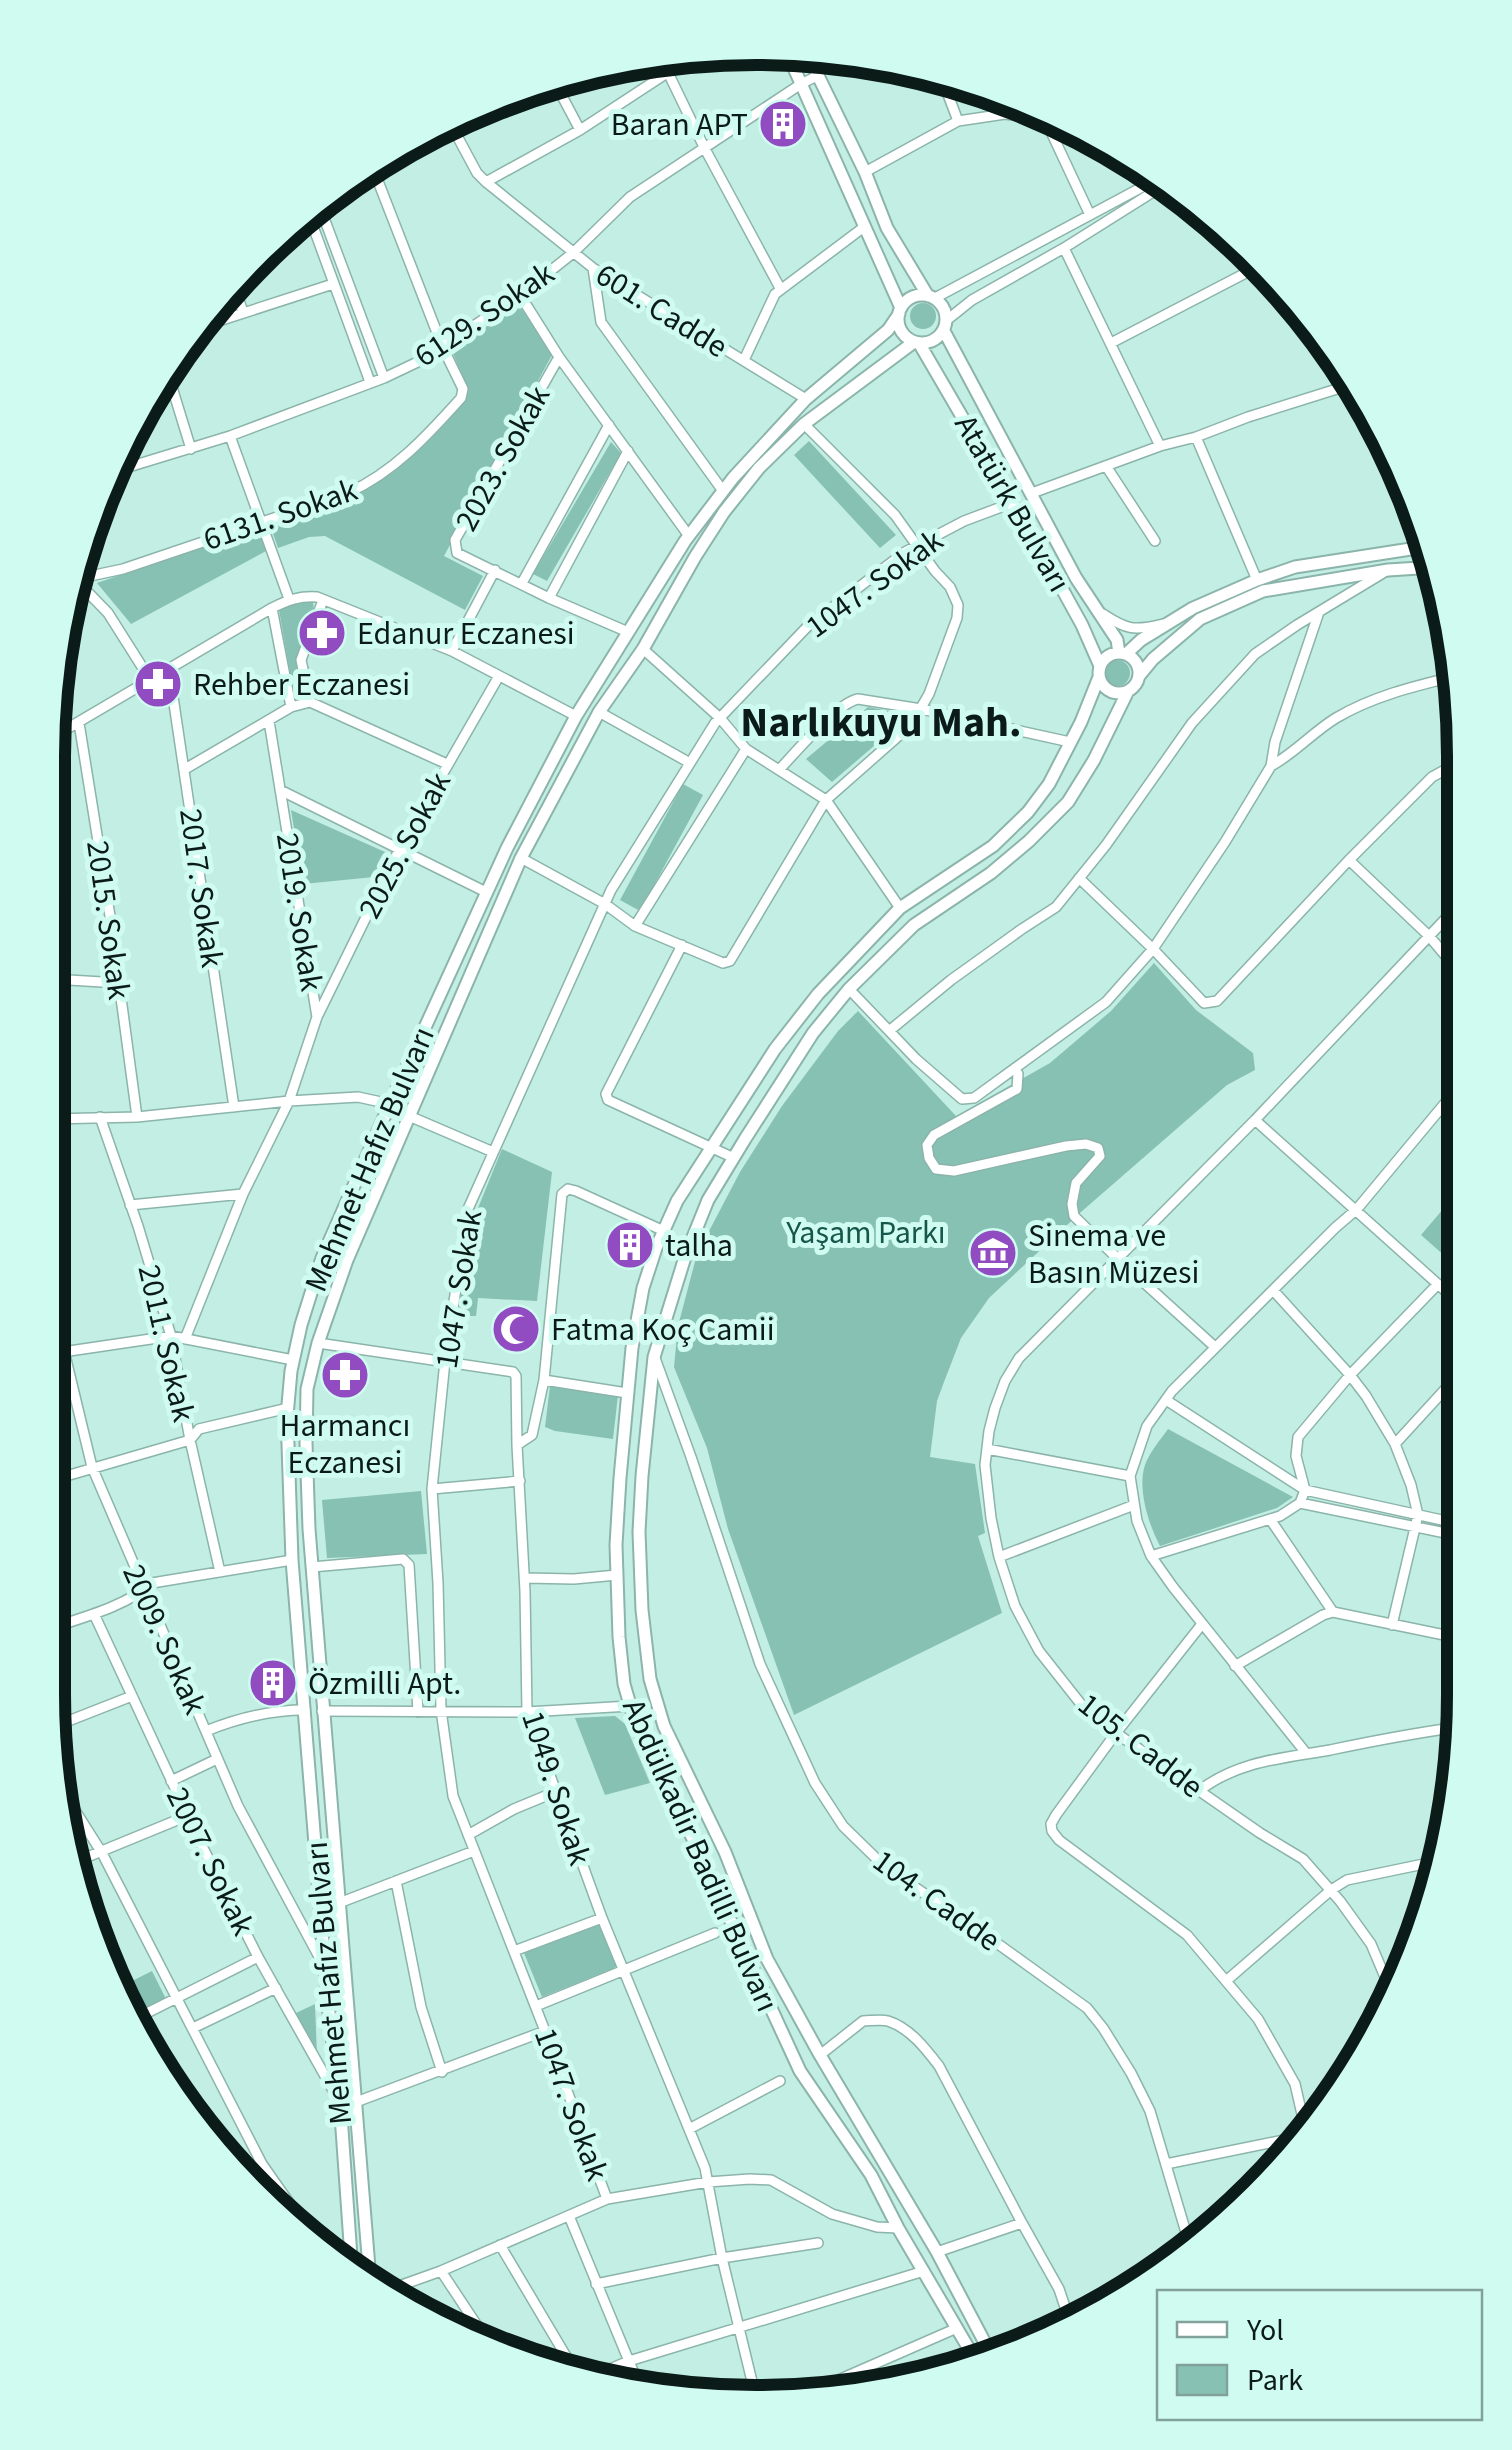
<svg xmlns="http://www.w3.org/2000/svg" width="1512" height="2450" font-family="'Source Sans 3',sans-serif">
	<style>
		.green { fill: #86c1b4 }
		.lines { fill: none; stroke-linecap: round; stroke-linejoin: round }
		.minor-casing { stroke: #8bb4aa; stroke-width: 12 }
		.major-casing { stroke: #8bb4aa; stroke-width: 15 }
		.minor { stroke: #fff; stroke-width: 9 }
		.major { stroke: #fff; stroke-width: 11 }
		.labels { text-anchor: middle; stroke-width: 10; stroke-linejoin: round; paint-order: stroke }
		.poi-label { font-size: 32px; fill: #0b1b17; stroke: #d0fbf1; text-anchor: start }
		.street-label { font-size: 32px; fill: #0b1b17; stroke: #d0fbf1 }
		.park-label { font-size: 32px; fill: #16564b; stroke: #d0fbf1 }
		.district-label { font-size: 42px; font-weight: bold; fill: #0b1b17; stroke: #d0fbf1 }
		.rim { fill: none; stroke: #0b1b17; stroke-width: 12 }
	</style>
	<rect width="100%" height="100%" fill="#c3eee3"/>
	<path class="green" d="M910 316a13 13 0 1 1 26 0a13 13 0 1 1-26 0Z
		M518,304L553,353L444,556L483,576L465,610L325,536L309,537L278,548L270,525C301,512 335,501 366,487C400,472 452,424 468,390L452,351Z
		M809,441L896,535L880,548L794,455Z
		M611,442L621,453L547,581L533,574Z
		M257,528L266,551L131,624L97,583Z
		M303,600L313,602L314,610L296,659L299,688L296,690L293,689L279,610Z
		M1104 673a13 13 0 1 1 26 0a13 13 0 1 1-26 0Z
		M868,707L910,715L832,782L806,759Z
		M683,784L703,795L640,911L620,900Z
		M291,810L385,852L374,877L303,884Z
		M1154,963L1196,1010L1253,1053L1255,1070L1227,1085L1081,1212L989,1298L961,1338L944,1382L937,1401L930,1457L975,1464L985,1533L978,1536L1002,1613L794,1715L728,1529L707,1448L674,1367L678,1326L697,1254L740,1172L782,1106L838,1031L858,1011L956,1116L1050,1063L1111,1011Z
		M502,1149L552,1172L537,1301L478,1298L476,1316H458L469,1240L478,1208Z
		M1461,1188V1240L1446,1257L1421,1235Z
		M550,1386L618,1395L613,1439L555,1431L545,1427Z
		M1168,1429L1293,1497L1277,1508L1160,1546C1149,1525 1137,1489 1145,1465C1149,1453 1161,1439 1168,1429Z
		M421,1491L427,1554L327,1558L322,1500Z
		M615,1716L625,1724L650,1783L605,1795L575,1718Z
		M599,1924L617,1967L542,1997L524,1953Z
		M152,1971L166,1999L135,2015L120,1987Z
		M315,2004L317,2056L296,2013Z"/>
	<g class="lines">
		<g class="minor-casing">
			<path id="minor" d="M659,54L705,149L780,288
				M939,71L958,121
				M553,79L580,130
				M449,121L477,173L486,182L593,268L806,399
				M865,172L958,121L1005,114L1045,119L1090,215
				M486,182L580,130L667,73
				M318,202L384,378
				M318,202L376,176L410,139
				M307,210L370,382
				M1064,248L1160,446
				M593,268L601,322L723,491
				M233,283L243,312
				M520,295L559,357L689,536
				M935,298L1161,177
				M947,320L972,300L1064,248L1169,182
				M191,330L333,284
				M1111,343L1263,264
				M559,357L455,540L457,553L549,598L628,632
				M744,360L775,294L864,227
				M167,371L191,449
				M230,436L289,599
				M1196,437L1257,580
				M1106,466L1155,541
				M109,473L230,436L384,378L424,359L520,295L573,253L630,197L801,84L817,76
				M1032,493L1160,446L1196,437L1248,417L1356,383
				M76,579L123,569L348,493C394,472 427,436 461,398L463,389L443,348L376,176
				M76,580L108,613L151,681
				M522,583L609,425
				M549,598L628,451
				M272,608L291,707
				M1103,614C1127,630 1134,631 1163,624
				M643,649L720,718L746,749L826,800L900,908
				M452,651L495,570
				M169,670L234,1107
				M310,702L301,660L323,600
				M599,712L690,763
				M79,723L110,916L137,1117
				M53,737L272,608C288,600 299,596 317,597L452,651L576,716
				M1271,766C1295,753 1313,732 1336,718C1373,696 1415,686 1456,676
				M185,769L291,707L310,702L447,764
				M779,770C795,753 837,703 858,699L921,709L1070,742
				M280,790L486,892
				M521,858L605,904L635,926L746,749
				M1349,860L1429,936L1462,975
				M1079,878L1153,949L1204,1003L1217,1001L1349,860L1432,777L1463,760
				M635,926L723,963L730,961L826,800L911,725L929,694L957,618L958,605L950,587L935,571L895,515L804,424
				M682,945L606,1094L608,1100L734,1158
				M52,979L119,983
				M849,989L916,1059L962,1099L974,1098L1106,1002L1153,949L1225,842L1271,766L1275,742L1319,612
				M318,1015L400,848L499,676
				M889,1031L951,980L1022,929L1056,907L1106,845L1192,723L1255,654L1297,625L1383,573
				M1015,1068L1018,1074L1017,1089L934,1135L927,1145L929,1158L936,1169L954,1171L1066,1146L1086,1144L1098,1148L1100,1156L1076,1183L1072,1204L1074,1216L1119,1260L1215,1347
				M409,1116L493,1152
				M100,1117L138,1226L171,1336L190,1440L220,1572
				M51,1119L137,1117L289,1101L358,1097L390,1104
				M1255,1120L1460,1304
				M130,1205L243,1194
				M1273,1290L1350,1375L1366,1396L1395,1444L1411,1485L1418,1515L1392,1625
				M50,1293L92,1467L238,1806L324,1966
				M185,1339L243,1194L289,1101L317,1017L269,721
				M318,1343L513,1372L516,1376L517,1445L525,1591L527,1712L602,1918L705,2168L722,2258L757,2402
				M49,1354L171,1336L293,1360
				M655,1358L691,1457L760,1664L815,1783L843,1826L885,1867L987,1936L1087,2008L1103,2028L1131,2073L1150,2111L1190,2246
				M544,1380L627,1393
				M1166,1400L1305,1490L1460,1524
				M1395,1444L1460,1373
				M517,1445L532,1435L544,1380L562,1194L568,1189L576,1191L664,1231
				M987,1449L1130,1476
				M49,1481L190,1440L199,1429L288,1408
				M432,1489L520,1481
				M1300,1503L1460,1536
				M1270,1519L1333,1612
				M1151,1556L1280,1516L1300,1503L1305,1490L1296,1456L1298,1437L1350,1375L1438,1284
				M999,1557L1134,1505
				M312,1567L403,1559L409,1565L418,1712
				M525,1578L574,1579L617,1575
				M94,1614L201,1844L258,1957L338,2099
				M1202,1624L1116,1733L1056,1815L1051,1824L1052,1831L1059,1840L1187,1935L1258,2019L1295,2084L1307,2136
				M48,1629C81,1618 127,1606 152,1583L292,1560
				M1235,1666L1323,1615L1333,1612L1459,1638
				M322,1711L527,1712L630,1706
				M53,1727L132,1696
				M206,1731C238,1718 271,1710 305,1710
				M1306,1753L1173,1587L1151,1556L1137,1521L1130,1476L1147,1426L1172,1391L1335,1228L1357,1209L1461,1084
				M171,1781L217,1759
				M1199,1791C1237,1761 1284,1758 1330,1750C1373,1741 1415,1733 1459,1727
				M64,1793L102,1853L262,2164L328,2258
				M468,1835L514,1809L555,1792
				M75,1862L187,1816
				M396,1881L421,2007L442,2072
				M339,1903L474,1851
				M514,1951L602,1918
				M1226,1981L1331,1890L1347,1880L1438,1861
				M1393,1996L1371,1944L1340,1901L1303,1859L1260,1833L1116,1733L1084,1708L1039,1651L1015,1606L999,1557L991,1518L985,1465L989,1431L995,1408L1005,1381L1019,1358L1255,1120L1451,913L1462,904
				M536,2006L715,1933
				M137,2018L258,1957
				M193,2028L276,1988
				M820,2055L863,2021C870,2021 881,2019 888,2021C910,2028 926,2049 939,2066L1022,2223L937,2252
				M356,2102L545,2031
				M689,2129L780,2081
				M1166,2164L1308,2135
				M239,2170L262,2164
				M607,2199L545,2031L453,1796L441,1710L438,1583L432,1489L445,1361L468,1209L611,890L715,723L807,627L905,552L964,521L1012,503
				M569,2216L638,2383
				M1022,2223L1059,2289L1070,2322
				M500,2245L576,2373
				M441,2271L490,2345
				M596,2284L722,2258L818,2243
				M388,2290L441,2271L607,2199L708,2182L750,2179L771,2180L832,2214L877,2227L898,2228
				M593,2376L629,2361L924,2271
				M806,2394L957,2328
				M717,2396L751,2384"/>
		</g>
		<g class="major-casing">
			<path id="major" d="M805,49L865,172L887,228L928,296
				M786,50L901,308
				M898 319a24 24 0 1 1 48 0a24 24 0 1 1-48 0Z
				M944,331L1076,578L1117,640L1119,653
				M919,343L1055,576L1082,625L1100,666
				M1099 673a20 20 0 1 1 40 0a20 20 0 1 1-40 0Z
				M1126,654L1141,640L1193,608L1257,580L1295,567L1430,546
				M1139,676L1153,659L1200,619L1263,591L1388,570L1435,567
				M352,2271L340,2101L328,2005L292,1560L287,1416L291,1371L301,1325L322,1258L390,1104L507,848L576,716L685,541L733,478L806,399L888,330L899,314
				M370,2280L309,1529L306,1443L307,1389L318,1343L347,1260L521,858L599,712L643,649L695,557L724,512L759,468L804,424L914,342
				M994,2360L937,2252L820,2055L767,1959L725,1852L664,1726L650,1679L642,1610L639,1532L642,1476L654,1357L685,1257L708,1200L745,1139L813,1033L849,989L914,925L991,873L1029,841L1068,802L1094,760L1128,691
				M979,2366L898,2228L871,2175L800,2071L692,1837L667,1790L635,1722L624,1684L619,1637L616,1545L620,1478L632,1348L643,1288L656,1248L677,1201L775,1049L818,994L900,908L993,846L1028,812L1049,784L1081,722L1099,677"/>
		</g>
		<use href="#minor" class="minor"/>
		<use href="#major" class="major"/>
	</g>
	<defs>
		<g id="building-disc" transform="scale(2.5)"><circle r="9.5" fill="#904cc0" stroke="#d0fbf1"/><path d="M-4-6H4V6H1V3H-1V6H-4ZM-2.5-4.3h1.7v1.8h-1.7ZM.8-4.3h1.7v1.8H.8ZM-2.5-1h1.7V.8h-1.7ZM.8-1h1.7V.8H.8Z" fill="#fff"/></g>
		<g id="pharmacy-disc" transform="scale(2.5)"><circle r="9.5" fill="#904cc0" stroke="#d0fbf1"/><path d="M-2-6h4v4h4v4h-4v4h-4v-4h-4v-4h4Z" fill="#fff"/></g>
		<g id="museum-disc" transform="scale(2.5)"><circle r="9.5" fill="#904cc0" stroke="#d0fbf1"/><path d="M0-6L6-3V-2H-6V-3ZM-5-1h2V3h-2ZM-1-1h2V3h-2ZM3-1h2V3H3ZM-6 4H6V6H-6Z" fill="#fff"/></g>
		<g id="mosque-disc" transform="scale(2.5)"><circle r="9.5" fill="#904cc0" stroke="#d0fbf1"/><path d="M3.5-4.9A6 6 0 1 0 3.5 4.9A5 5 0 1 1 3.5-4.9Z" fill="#fff"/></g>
	</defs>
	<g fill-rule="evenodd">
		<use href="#building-disc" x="783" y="124"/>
		<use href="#pharmacy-disc" x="322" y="633"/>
		<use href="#pharmacy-disc" x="158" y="684"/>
		<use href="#building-disc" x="630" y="1245"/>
		<use href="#museum-disc" x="993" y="1253"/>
		<use href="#mosque-disc" x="516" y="1329"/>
		<use href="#pharmacy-disc" x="345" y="1375"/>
		<use href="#building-disc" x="273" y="1683"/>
	</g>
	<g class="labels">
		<g class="poi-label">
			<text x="748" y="135" text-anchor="end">Baran APT</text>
			<text x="357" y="644">Edanur Eczanesi</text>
			<text x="193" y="695">Rehber Eczanesi</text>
			<text x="1028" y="1246">Sinema ve<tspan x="1028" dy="37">Basın Müzesi</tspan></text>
			<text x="665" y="1256">talha</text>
			<text x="551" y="1340">Fatma Koç Camii</text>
			<text x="345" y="1436" text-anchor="middle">Harmancı<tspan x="345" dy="37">Eczanesi</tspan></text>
			<text x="308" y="1694">Özmilli Apt.</text>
		</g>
		<g class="street-label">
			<text transform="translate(662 310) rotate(32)" y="11">601. Cadde</text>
			<text transform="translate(484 314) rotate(-34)" y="11">6129. Sokak</text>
			<text transform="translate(502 458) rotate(-61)" y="11">2023. Sokak</text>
			<text transform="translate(1013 503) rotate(60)" y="11">Atatürk Bulvarı</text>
			<text transform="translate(280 514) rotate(-19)" y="11">6131. Sokak</text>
			<text transform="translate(874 583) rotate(-36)" y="11">1047. Sokak</text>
			<text transform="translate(404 845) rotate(-62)" y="11">2025. Sokak</text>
			<text transform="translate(202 888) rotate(82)" y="11">2017. Sokak</text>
			<text transform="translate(300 912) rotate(81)" y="11">2019. Sokak</text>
			<text transform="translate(109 920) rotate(82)" y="11">2015. Sokak</text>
			<text transform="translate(369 1159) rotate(-67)" y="11">Mehmet Hafız Bulvarı</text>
			<text transform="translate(458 1289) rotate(-81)" y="11">1047. Sokak</text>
			<text transform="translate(167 1343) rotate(77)" y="11">2011. Sokak</text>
			<text transform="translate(165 1639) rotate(66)" y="11">2009. Sokak</text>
			<text transform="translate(1141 1745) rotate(38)" y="11">105. Cadde</text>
			<text transform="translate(557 1788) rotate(72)" y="11">1049. Sokak</text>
			<text transform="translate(701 1855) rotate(66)" y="11">Abdülkadir Badilli Bulvarı</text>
			<text transform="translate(211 1861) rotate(64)" y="11">2007. Sokak</text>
			<text transform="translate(937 1900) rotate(36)" y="11">104. Cadde</text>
			<text transform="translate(328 1983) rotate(-95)" y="11">Mehmet Hafız Bulvarı</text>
			<text transform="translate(572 2104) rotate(70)" y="11">1047. Sokak</text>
		</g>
		<g class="park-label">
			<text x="866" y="1243">Yaşam Parkı</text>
		</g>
		<g class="district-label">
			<text x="881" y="736">Narlıkuyu Mah.</text>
		</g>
	</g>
	<path d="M0 0H1512V2450H0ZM756 65H756A691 691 0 0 1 1447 756V1694A691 691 0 0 1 756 2385H756A691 691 0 0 1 65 1694V756A691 691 0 0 1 756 65Z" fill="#d0fbf1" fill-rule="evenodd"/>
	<path class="rim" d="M756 65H756A691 691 0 0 1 1447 756V1694A691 691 0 0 1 756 2385H756A691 691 0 0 1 65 1694V756A691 691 0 0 1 756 65Z"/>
	<rect x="1157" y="2290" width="325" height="130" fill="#d0fbf1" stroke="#81a19a" stroke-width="2.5"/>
	<rect x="1177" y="2322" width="50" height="15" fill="#ffffff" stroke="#81a19a" stroke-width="2.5"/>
	<text x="1247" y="2340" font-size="30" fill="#0b1b17">Yol</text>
	<rect x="1177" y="2365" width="50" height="30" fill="#86c1b4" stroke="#81a19a" stroke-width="2.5"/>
	<text x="1247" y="2390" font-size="30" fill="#0b1b17">Park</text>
</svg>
